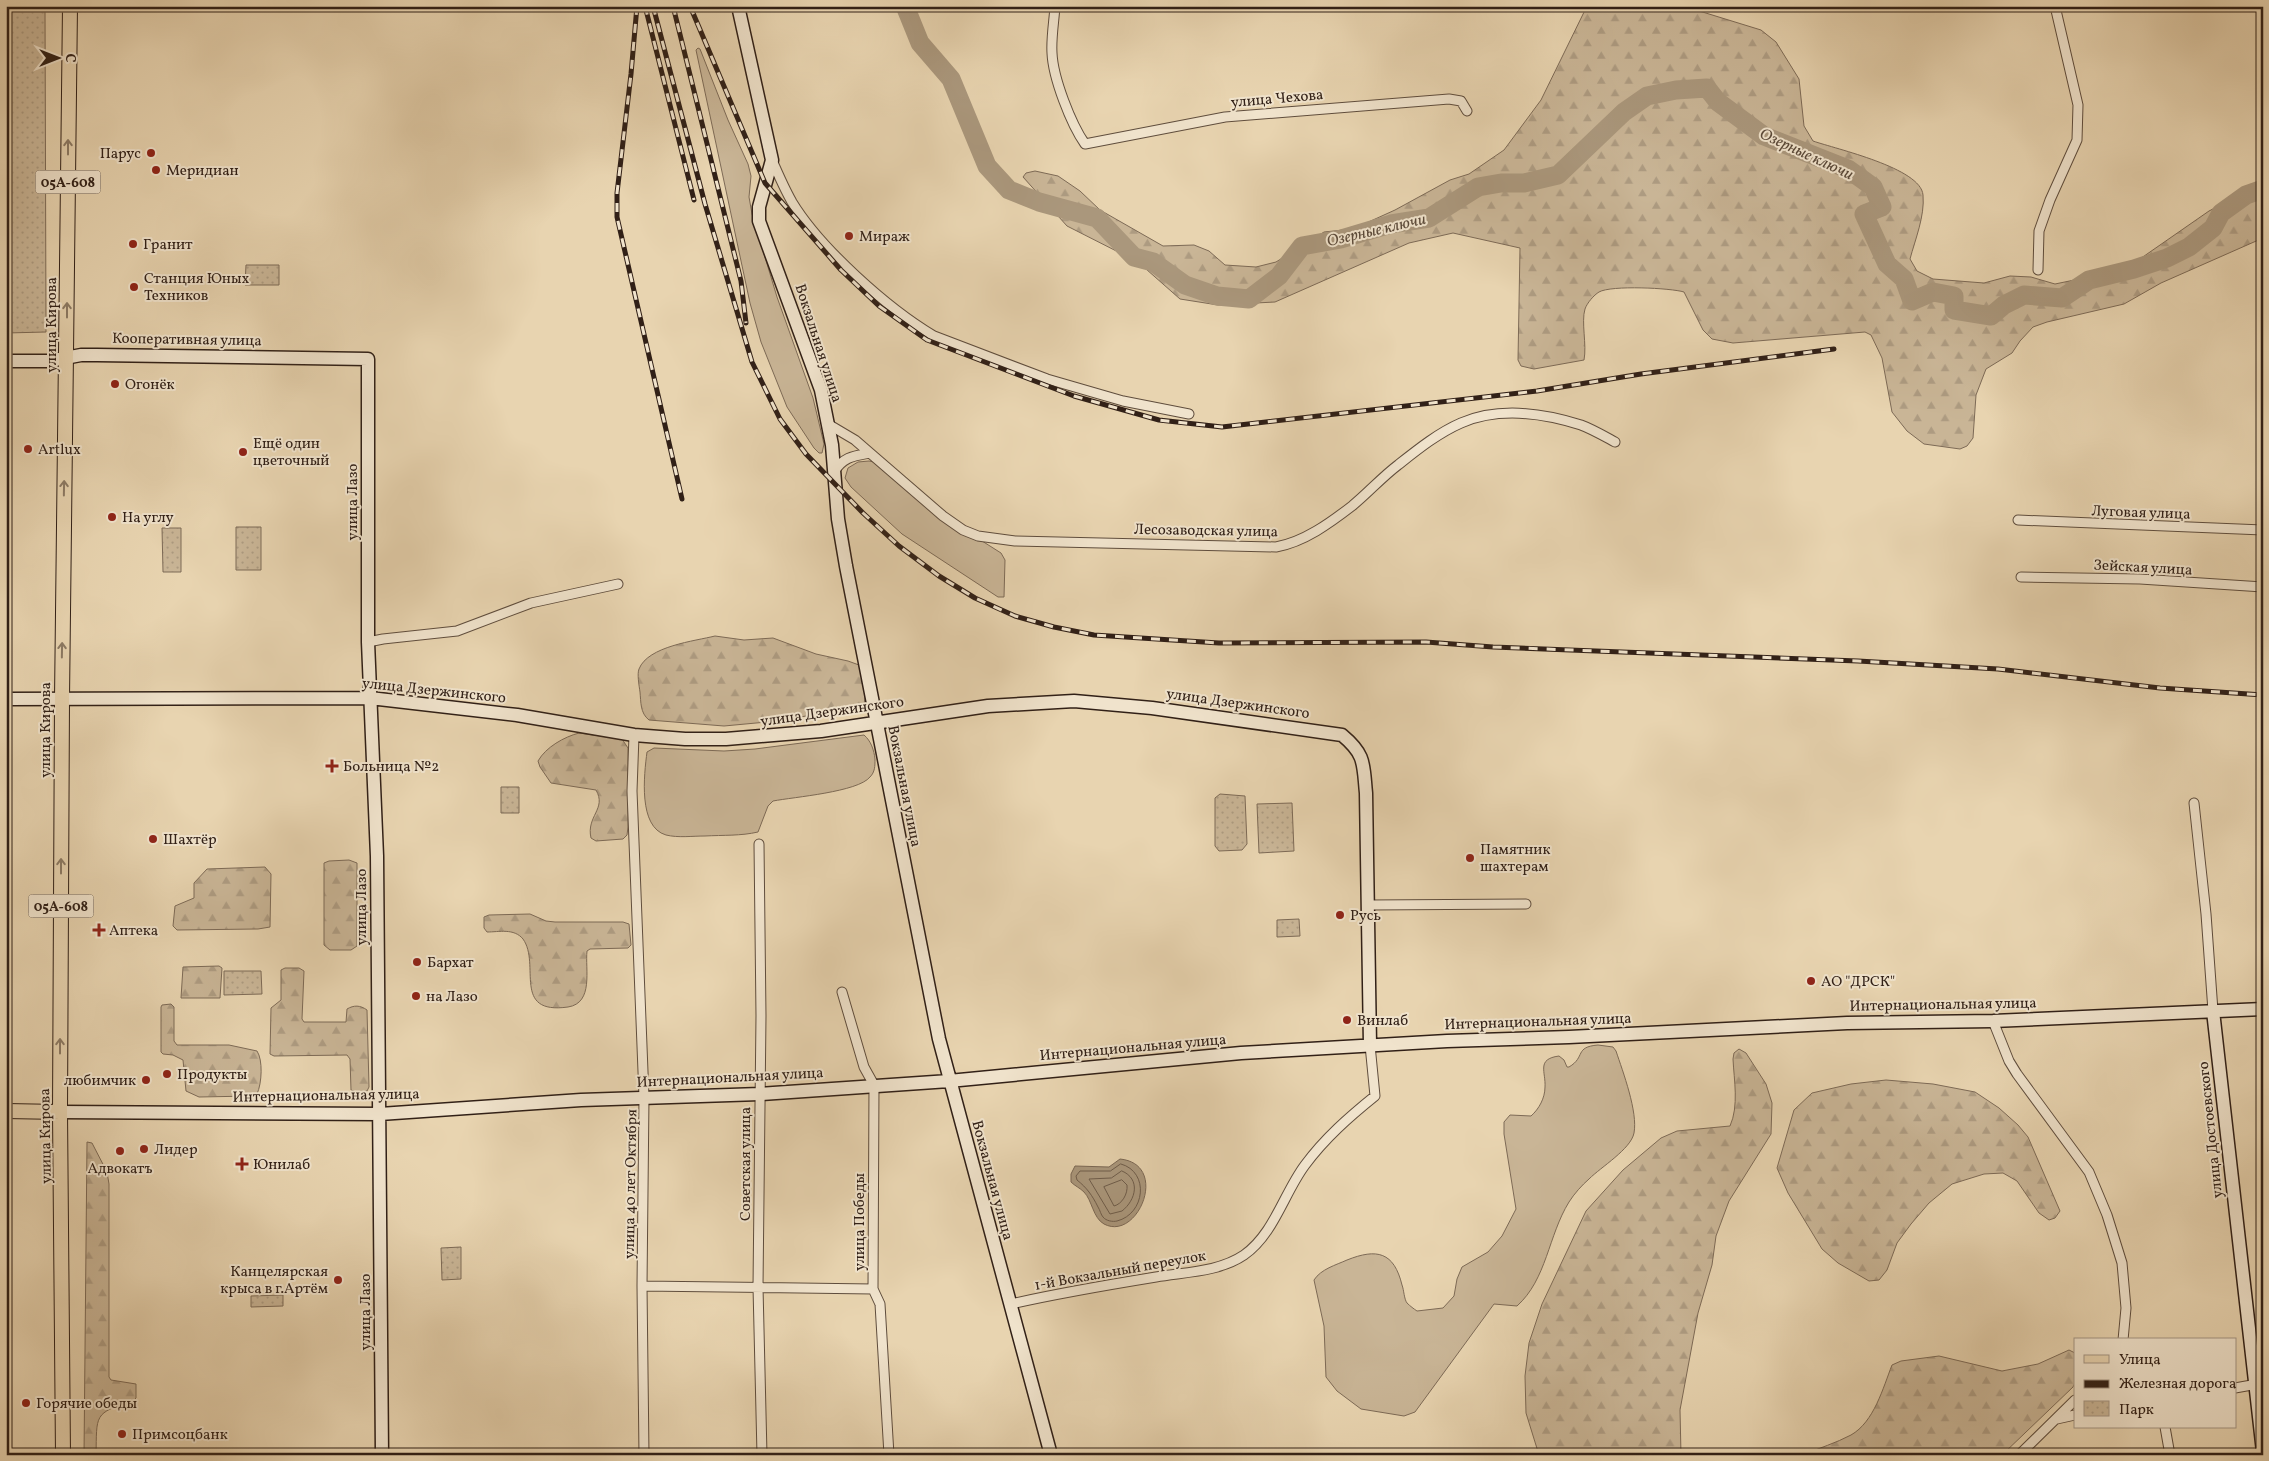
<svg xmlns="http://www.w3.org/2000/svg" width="2269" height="1461" font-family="Vollkorn,serif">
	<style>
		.green { fill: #c9b596; stroke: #7d6a56 }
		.forest { fill: url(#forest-firs); stroke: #7d6a56 }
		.park { fill: url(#park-dots); stroke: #7d6a56 }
		.water { fill: #aa977c; stroke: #7a6754 }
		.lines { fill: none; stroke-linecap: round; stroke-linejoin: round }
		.shore { stroke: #6e5c4a; stroke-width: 1 }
		.river { stroke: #aa977c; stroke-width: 19 }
		.street-casing { stroke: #5f4d3d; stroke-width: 11 }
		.secondary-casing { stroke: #312017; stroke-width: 15 }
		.primary-casing { stroke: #312017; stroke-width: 16 }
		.street { stroke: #f0e3cc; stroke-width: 9 }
		.secondary { stroke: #f0e3cc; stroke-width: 12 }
		.primary { stroke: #e8d4b0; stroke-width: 14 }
		.rail-casing { stroke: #312017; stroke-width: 5 }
		.rail { stroke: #f0e3cc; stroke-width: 3; stroke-dasharray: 9; stroke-linecap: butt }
		.oneway { stroke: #8c7a64 }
		.poi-dot { fill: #8f2418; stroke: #f0e3cc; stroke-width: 2 }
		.labels { text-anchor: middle; stroke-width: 4; stroke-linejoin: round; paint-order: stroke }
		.shield { fill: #f0e3cc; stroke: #6a5a4d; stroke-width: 1 }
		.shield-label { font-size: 14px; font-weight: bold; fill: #312017 }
		.street-label { font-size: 15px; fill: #312017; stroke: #f0e3cc }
		.poi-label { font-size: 15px; fill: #312017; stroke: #f0e3cc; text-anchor: start }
		.water-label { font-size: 16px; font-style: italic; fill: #5b4a3a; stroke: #f0e3cc }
	</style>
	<defs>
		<pattern id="forest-firs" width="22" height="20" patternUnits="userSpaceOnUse" patternTransform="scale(1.25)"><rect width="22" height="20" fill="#c9b596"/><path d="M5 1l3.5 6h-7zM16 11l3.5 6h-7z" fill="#ad9b81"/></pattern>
		<pattern id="park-dots" width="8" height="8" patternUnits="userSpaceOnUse" patternTransform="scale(1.25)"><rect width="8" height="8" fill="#c9b596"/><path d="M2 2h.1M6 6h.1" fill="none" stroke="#ad9b81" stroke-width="1.8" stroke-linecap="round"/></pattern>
	</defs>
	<rect width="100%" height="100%" fill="#e8d4b0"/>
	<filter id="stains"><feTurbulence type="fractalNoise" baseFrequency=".004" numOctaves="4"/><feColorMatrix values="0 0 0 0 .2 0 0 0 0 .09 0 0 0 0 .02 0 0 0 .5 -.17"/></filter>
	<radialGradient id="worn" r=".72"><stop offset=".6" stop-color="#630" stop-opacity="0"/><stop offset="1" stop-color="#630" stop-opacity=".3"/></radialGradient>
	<path class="green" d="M698,48L700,49L728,120L748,164L751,176L749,197L752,214L777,297L813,398L824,444L822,453H819L814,448L787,407L761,342L750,303L696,50Z
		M869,461L879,463L941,515L1001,553L1005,560L1004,597H998L902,534L851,487L845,478L848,468L858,462Z
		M864,735C871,741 874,750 875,759C875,766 875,772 870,777C858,792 794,797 773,801L768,806L758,832C741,836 723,835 705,836C692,836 678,838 666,835C638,827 644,775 647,752L654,748L724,751L755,749Z
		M1598,1045L1613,1047L1616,1051C1623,1072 1638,1112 1634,1133C1631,1149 1601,1167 1589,1179C1582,1185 1574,1194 1569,1202C1548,1236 1547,1279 1517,1306L1494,1304L1415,1412L1404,1416L1361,1409L1337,1391L1326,1377L1324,1326L1314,1280C1321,1269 1336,1265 1347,1260C1377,1248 1394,1252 1402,1285C1404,1290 1404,1299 1407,1303C1410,1306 1414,1309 1417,1311L1443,1308L1454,1296L1457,1279L1462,1267L1488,1252L1502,1236L1516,1209L1504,1134V1122L1510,1115L1531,1116C1539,1109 1545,1098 1545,1087C1546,1072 1536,1059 1559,1056L1564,1060L1567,1067H1569C1586,1057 1574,1047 1598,1045Z"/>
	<path class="forest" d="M1587,6H1683L1761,30L1776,42L1799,79L1804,126L1813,141C1836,149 1921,168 1923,195C1925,216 1915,240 1910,259L1917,271L1933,279L1984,283L2010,276L2031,277L2055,284L2084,278L2137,261L2209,211L2263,183V238L2161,283L2124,304L2047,322L2033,327L2020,341L2012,353L1986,369L1976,395L1973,438L1967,446L1960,449L1924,444L1907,431L1892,412L1882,358L1871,335L1865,332L1733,343L1712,339L1703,330L1684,292C1671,288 1611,285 1599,292C1594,295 1587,303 1585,309C1581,322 1587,345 1584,360L1534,369L1521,366L1518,360L1520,248L1453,233L1409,243L1275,302L1218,305L1180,299L1138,262L1067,226L1023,177L1026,173L1035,171L1058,176L1080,191L1100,210L1163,246L1194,245L1209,251L1225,265L1256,267L1276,262L1324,232L1353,229L1395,210L1450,180L1469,174L1504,150L1541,100Z
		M715,636L744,640L773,638L816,654L848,661L859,665C864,677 867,691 864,704L852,709L767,722L724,726L649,720C640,713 641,702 640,692C639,685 637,674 639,669C648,646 695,641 715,636Z
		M579,733L622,739L628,748V827L627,835L623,839L596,841L591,838C586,816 607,809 596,790L551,783L540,767L538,761C546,747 564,737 579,733Z
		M329,861L349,860L357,863V946L351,950H330L324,945V863Z
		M265,867L271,874L270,927L258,929L177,930L173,926L175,906L194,898V883L207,869Z
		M530,914L546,921L555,922H623L629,924L631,945L628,948L590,949L587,951C585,969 594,1003 568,1007C511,1015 541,964 523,939C514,928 499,932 487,932L484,928V917L489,915Z
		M219,966L222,968L220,998H181L183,967Z
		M285,968H299L304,971L302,1019L304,1022H346L347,1009C354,1005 360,1005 367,1010L369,1087L367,1091L358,1093L351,1090L350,1059L347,1055L274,1056L270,1054L271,1008L281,1000V970Z
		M171,1004L174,1007V1041L177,1045H229L257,1051C263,1060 262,1083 257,1094L252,1096L199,1097L186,1091L183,1060L173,1055L163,1054L161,1052V1007L162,1005Z
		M1739,1049L1746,1053L1766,1084L1772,1103L1771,1134L1729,1201L1716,1236L1712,1265L1698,1313L1680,1410L1681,1455H1539L1526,1413L1525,1376L1529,1343L1542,1304L1586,1211L1623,1170L1661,1138L1677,1131L1730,1126C1739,1106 1734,1080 1733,1059L1734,1053Z
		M1886,1080L1933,1084L1975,1092L1999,1108L2018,1125L2028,1137L2060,1211L2055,1218L2049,1220L2039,1213L2017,1181L2003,1173L1984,1174L1952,1184L1929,1203L1911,1224L1897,1243L1887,1270L1879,1280L1869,1281L1838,1263L1822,1249L1788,1193L1777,1168L1794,1110L1812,1093L1851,1084Z
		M87,1142L92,1143L107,1172L109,1184V1377L111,1380L136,1384V1398L133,1401C93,1413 97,1415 96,1455H84Z
		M2069,1350L2075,1353V1383L2073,1387L2002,1455H1803C1819,1448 1836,1443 1851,1435C1874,1422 1883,1388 1892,1365L1901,1361L1939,1356L2002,1371L2038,1364Z"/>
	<path class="park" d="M6,6H45L46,332L6,333Z
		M246,265H279V285H245Z
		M236,527H261V570H236Z
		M162,528H181V572H163Z
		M501,787H519V813H501Z
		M1220,794L1245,796L1247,844L1242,850L1219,851L1215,846V798Z
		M1292,803L1294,851L1259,853L1257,804Z
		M1299,919L1300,936L1277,937V920Z
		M224,971H261L262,994L224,995Z
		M461,1247V1279L442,1280L441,1248Z
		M283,1295V1306L251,1307V1296Z"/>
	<path class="water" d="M1120,1159C1170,1164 1138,1242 1104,1224C1093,1218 1092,1200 1084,1192C1080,1188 1075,1186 1071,1182V1174L1075,1166L1109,1167Z"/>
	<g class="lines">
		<path class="shore" d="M1121,1164C1150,1172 1145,1214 1117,1221C1113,1222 1106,1221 1103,1217C1101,1215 1100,1210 1098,1207C1092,1195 1087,1188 1077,1180L1076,1176L1080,1171H1110Z
			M1122,1171C1141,1179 1136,1200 1122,1211L1110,1214L1089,1179L1111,1178Z
			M1122,1180L1127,1185C1128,1194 1122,1204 1114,1206L1104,1187Z"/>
		<path class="river" d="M905,6L920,43L951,79L987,166L1009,190L1039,202L1097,218L1134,257L1153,262L1185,285L1217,296L1249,299L1279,276L1302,246L1341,239L1391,224L1429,218L1478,187L1501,183H1524L1558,175L1624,112L1647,96L1676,90L1707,88L1718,102L1764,136L1848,169L1873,187L1882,207L1864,214L1887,264L1904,279L1912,301L1933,292L1954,296V310L1991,316L2004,305L2024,295L2062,298L2089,280L2134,269L2167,258L2189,247L2213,228L2221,213L2246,195L2263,189"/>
		<g class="street-casing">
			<path id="street" d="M1055,6C1054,22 1051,38 1052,53C1053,78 1071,124 1085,144L1225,117L1449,99L1461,101L1467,111
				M772,160C778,174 784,188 792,202C820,248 887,308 934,336L1047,379L1123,401L1189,414
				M2038,270L2039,231L2050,200L2077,140L2078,105L2055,6
				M828,424L855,440L870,453
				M834,472C843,457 853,456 870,453L943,516L963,530L978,536L1015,541L1276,547C1304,542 1330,523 1352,506C1368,493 1382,477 1398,465C1417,450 1438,433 1461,423C1498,407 1543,413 1581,425C1592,429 1604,436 1615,442
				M2018,520L2263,530
				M2021,577L2140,579L2263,587
				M368,642L383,639L457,631L531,603L618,584
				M634,735L632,791L644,1097L642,1286L644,1455
				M2194,803L2206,914L2213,1011
				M759,844L761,1016L758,1287L762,1455
				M1369,905L1526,904
				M842,992L864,1067L874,1085L873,1289L880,1304L889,1455
				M1993,1021L2009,1061L2017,1074L2089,1172L2107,1215L2122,1263L2126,1308L2123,1340
				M642,1286L873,1289
				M1011,1304C1059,1293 1107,1285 1156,1277C1185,1272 1219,1272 1244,1255C1274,1234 1284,1193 1305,1165C1325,1138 1349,1117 1375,1096L1370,1045
				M2235,1388L2263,1383
				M2057,1419L2075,1415
				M2165,1427L2170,1455
				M2019,1455L2075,1400"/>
		</g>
		<g class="secondary-casing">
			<path id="secondary" d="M738,6L772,160L759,207V221L821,390L832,445L838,519L846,566L939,1039L1051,1455
				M6,361H49L81,355H97L368,359V642L377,856L382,1455
				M6,699L370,698L517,715L634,735L685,739H726L821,731L988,706L1074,701L1152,708L1342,735C1366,755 1363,764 1366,793L1370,1045
				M2213,1011L2263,1452
				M60,1112L380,1114L581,1100L760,1094L949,1081L1241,1053L1447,1041L1569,1037L1847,1023L1993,1021L2263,1009"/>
		</g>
		<g class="primary-casing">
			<path id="primary" d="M6,1111L60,1112
				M63,1455L60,1112L62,699L70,6"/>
		</g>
		<use href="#street" class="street"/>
		<use href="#secondary" class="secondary"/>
		<use href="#primary" class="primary"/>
		<g class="rail-casing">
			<path id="rail" d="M637,6L631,74L617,193V217L682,499
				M645,6L694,200
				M653,6L705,204L752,362L780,419L806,454L863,513L899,546L939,576L975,598L1015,616L1054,627L1094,635L1219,643L1426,642L1493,647L1858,661L1998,669L2160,688L2263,695
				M673,6L741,281L746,323
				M690,6L765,183L841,270L879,306L927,340L1074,396L1159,420L1222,427L1537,391L1641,374L1834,349"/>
		</g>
		<use href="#rail" class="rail"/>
	</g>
	<defs><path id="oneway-shaft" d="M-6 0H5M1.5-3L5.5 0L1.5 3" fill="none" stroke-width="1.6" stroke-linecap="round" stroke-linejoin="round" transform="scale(1.25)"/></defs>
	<g class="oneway">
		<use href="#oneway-shaft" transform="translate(68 147) rotate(-90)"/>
		<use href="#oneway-shaft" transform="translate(67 310) rotate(-90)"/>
		<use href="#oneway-shaft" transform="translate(64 488) rotate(-89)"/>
		<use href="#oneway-shaft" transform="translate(62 650) rotate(-89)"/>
		<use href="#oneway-shaft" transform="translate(61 866) rotate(-90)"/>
		<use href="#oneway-shaft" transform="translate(60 1046) rotate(-90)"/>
	</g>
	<g class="poi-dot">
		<circle cx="151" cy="153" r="5"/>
		<circle cx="156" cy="170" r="5"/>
		<circle cx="849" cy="236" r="5"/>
		<circle cx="133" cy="244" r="5"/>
		<circle cx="134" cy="287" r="5"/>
		<circle cx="115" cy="384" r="5"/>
		<circle cx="28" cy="449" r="5"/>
		<circle cx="243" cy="452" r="5"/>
		<circle cx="112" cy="517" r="5"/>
		<path d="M329.5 758.5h5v5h5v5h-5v5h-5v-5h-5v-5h5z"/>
		<circle cx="153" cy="839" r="5"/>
		<circle cx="1470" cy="858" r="5"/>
		<circle cx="1340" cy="915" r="5"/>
		<path d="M96.5 922.5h5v5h5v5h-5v5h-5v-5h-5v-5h5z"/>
		<circle cx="417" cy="962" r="5"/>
		<circle cx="1811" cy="981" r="5"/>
		<circle cx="416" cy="996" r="5"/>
		<circle cx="1347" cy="1020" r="5"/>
		<circle cx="167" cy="1074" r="5"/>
		<circle cx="146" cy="1080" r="5"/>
		<circle cx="144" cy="1149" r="5"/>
		<circle cx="120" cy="1151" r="5"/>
		<path d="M239.5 1156.5h5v5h5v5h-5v5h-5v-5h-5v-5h5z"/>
		<circle cx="338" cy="1280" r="5"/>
		<circle cx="26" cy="1403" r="5"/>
		<circle cx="122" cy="1434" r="5"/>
	</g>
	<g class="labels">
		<g class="shield">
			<rect x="35.5" y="170.5" width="65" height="23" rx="4"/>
			<rect x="28.5" y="894.5" width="65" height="23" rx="4"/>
		</g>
		<g class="shield-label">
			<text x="68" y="187">05А-608</text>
			<text x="61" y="911">05А-608</text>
		</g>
		<g class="street-label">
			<text transform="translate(1277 98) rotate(-5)" y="5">улица Чехова</text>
			<text transform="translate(51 325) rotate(-90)" y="5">улица Кирова</text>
			<text transform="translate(187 339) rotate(1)" y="5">Кооперативная улица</text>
			<text transform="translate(819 343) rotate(72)" y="5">Вокзальная улица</text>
			<text transform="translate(352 502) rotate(-90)" y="5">улица Лазо</text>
			<text transform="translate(2141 512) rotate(2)" y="5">Луговая улица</text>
			<text transform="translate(1206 530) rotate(1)" y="5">Лесозаводская улица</text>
			<text transform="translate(2143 567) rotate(3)" y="5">Зейская улица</text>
			<text transform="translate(434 690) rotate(6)" y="5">улица Дзержинского</text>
			<text transform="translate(1238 703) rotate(8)" y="5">улица Дзержинского</text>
			<text transform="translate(832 711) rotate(-8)" y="5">улица Дзержинского</text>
			<text transform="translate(45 730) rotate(-90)" y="5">улица Кирова</text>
			<text transform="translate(905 786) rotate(79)" y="5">Вокзальная улица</text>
			<text transform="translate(361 907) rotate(-90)" y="5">улица Лазо</text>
			<text transform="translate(1943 1004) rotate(-1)" y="5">Интернациональная улица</text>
			<text transform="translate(1538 1021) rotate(-2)" y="5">Интернациональная улица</text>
			<text transform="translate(1133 1047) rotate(-5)" y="5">Интернациональная улица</text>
			<text transform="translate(730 1077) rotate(-3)" y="5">Интернациональная улица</text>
			<text transform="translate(326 1095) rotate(-1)" y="5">Интернациональная улица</text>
			<text transform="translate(2210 1130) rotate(-96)" y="5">улица Достоевского</text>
			<text transform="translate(45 1136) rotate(-91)" y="5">улица Кирова</text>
			<text transform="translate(745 1164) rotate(-90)" y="5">Советская улица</text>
			<text transform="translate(993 1180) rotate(75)" y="5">Вокзальная улица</text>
			<text transform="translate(630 1184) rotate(-89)" y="5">улица 40 лет Октября</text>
			<text transform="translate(859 1222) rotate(-90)" y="5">улица Победы</text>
			<text transform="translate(1120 1270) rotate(-10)" y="5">1-й Вокзальный переулок</text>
			<text transform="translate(365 1312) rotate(-90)" y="5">улица Лазо</text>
		</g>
		<g class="poi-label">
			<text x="141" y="158" text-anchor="end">Парус</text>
			<text x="166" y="175">Меридиан</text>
			<text x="859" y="241">Мираж</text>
			<text x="143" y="249">Гранит</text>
			<text x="144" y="283">Станция Юных<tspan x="144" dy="17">Техников</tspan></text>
			<text x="125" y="389">Огонёк</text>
			<text x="253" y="448">Ещё один<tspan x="253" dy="17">цветочный</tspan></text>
			<text x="38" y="454">Artlux</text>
			<text x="122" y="522">На углу</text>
			<text x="343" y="771">Больница №2</text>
			<text x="163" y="844">Шахтёр</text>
			<text x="1480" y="854">Памятник<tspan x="1480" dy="17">шахтерам</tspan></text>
			<text x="1350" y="920">Русь</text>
			<text x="109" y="935">Аптека</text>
			<text x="427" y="967">Бархат</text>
			<text x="1821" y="986">АО "ДРСК"</text>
			<text x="426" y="1001">на Лазо</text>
			<text x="1357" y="1025">Винлаб</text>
			<text x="177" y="1079">Продукты</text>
			<text x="136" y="1085" text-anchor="end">любимчик</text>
			<text x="154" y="1154">Лидер</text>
			<text x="253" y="1169">Юнилаб</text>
			<text x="120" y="1173" text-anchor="middle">Адвокатъ</text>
			<text x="328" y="1276" text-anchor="end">Канцелярская<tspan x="328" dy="17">крыса в г.Артём</tspan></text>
			<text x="36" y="1408">Горячие обеды</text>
			<text x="132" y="1439">Примсоцбанк</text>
		</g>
		<g class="water-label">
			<text transform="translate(1807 153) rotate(25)" y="6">Озерные ключи</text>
			<text transform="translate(1376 229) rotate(-13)" y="6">Озерные ключи</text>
		</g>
	</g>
	<rect width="2269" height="1461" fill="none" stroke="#e8d4b0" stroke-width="25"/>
	<rect x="8" y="8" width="2254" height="1446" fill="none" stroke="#312017" stroke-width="2.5"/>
	<rect x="12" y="12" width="2244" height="1436" fill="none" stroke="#312017"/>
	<rect x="2074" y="1338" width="162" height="90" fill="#f0e3cc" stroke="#a49584"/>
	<rect x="2084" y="1355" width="25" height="8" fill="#e8d4b0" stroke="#a49584"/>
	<text x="2119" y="1364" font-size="15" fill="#312017">Улица</text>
	<rect x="2084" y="1380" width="25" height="8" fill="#312017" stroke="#a49584"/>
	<text x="2119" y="1388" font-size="15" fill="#312017">Железная дорога</text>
	<rect x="2084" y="1401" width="25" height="15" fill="url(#park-dots)" stroke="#a49584"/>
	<text x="2119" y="1414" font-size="15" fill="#312017">Парк</text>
	<g transform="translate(58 58) rotate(90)" stroke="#f0e3cc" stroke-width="4" paint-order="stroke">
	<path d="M0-4L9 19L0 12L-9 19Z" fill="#312017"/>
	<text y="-8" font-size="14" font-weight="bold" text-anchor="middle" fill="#312017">С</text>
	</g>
	<rect width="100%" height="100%" filter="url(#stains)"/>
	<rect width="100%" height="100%" fill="url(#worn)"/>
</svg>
